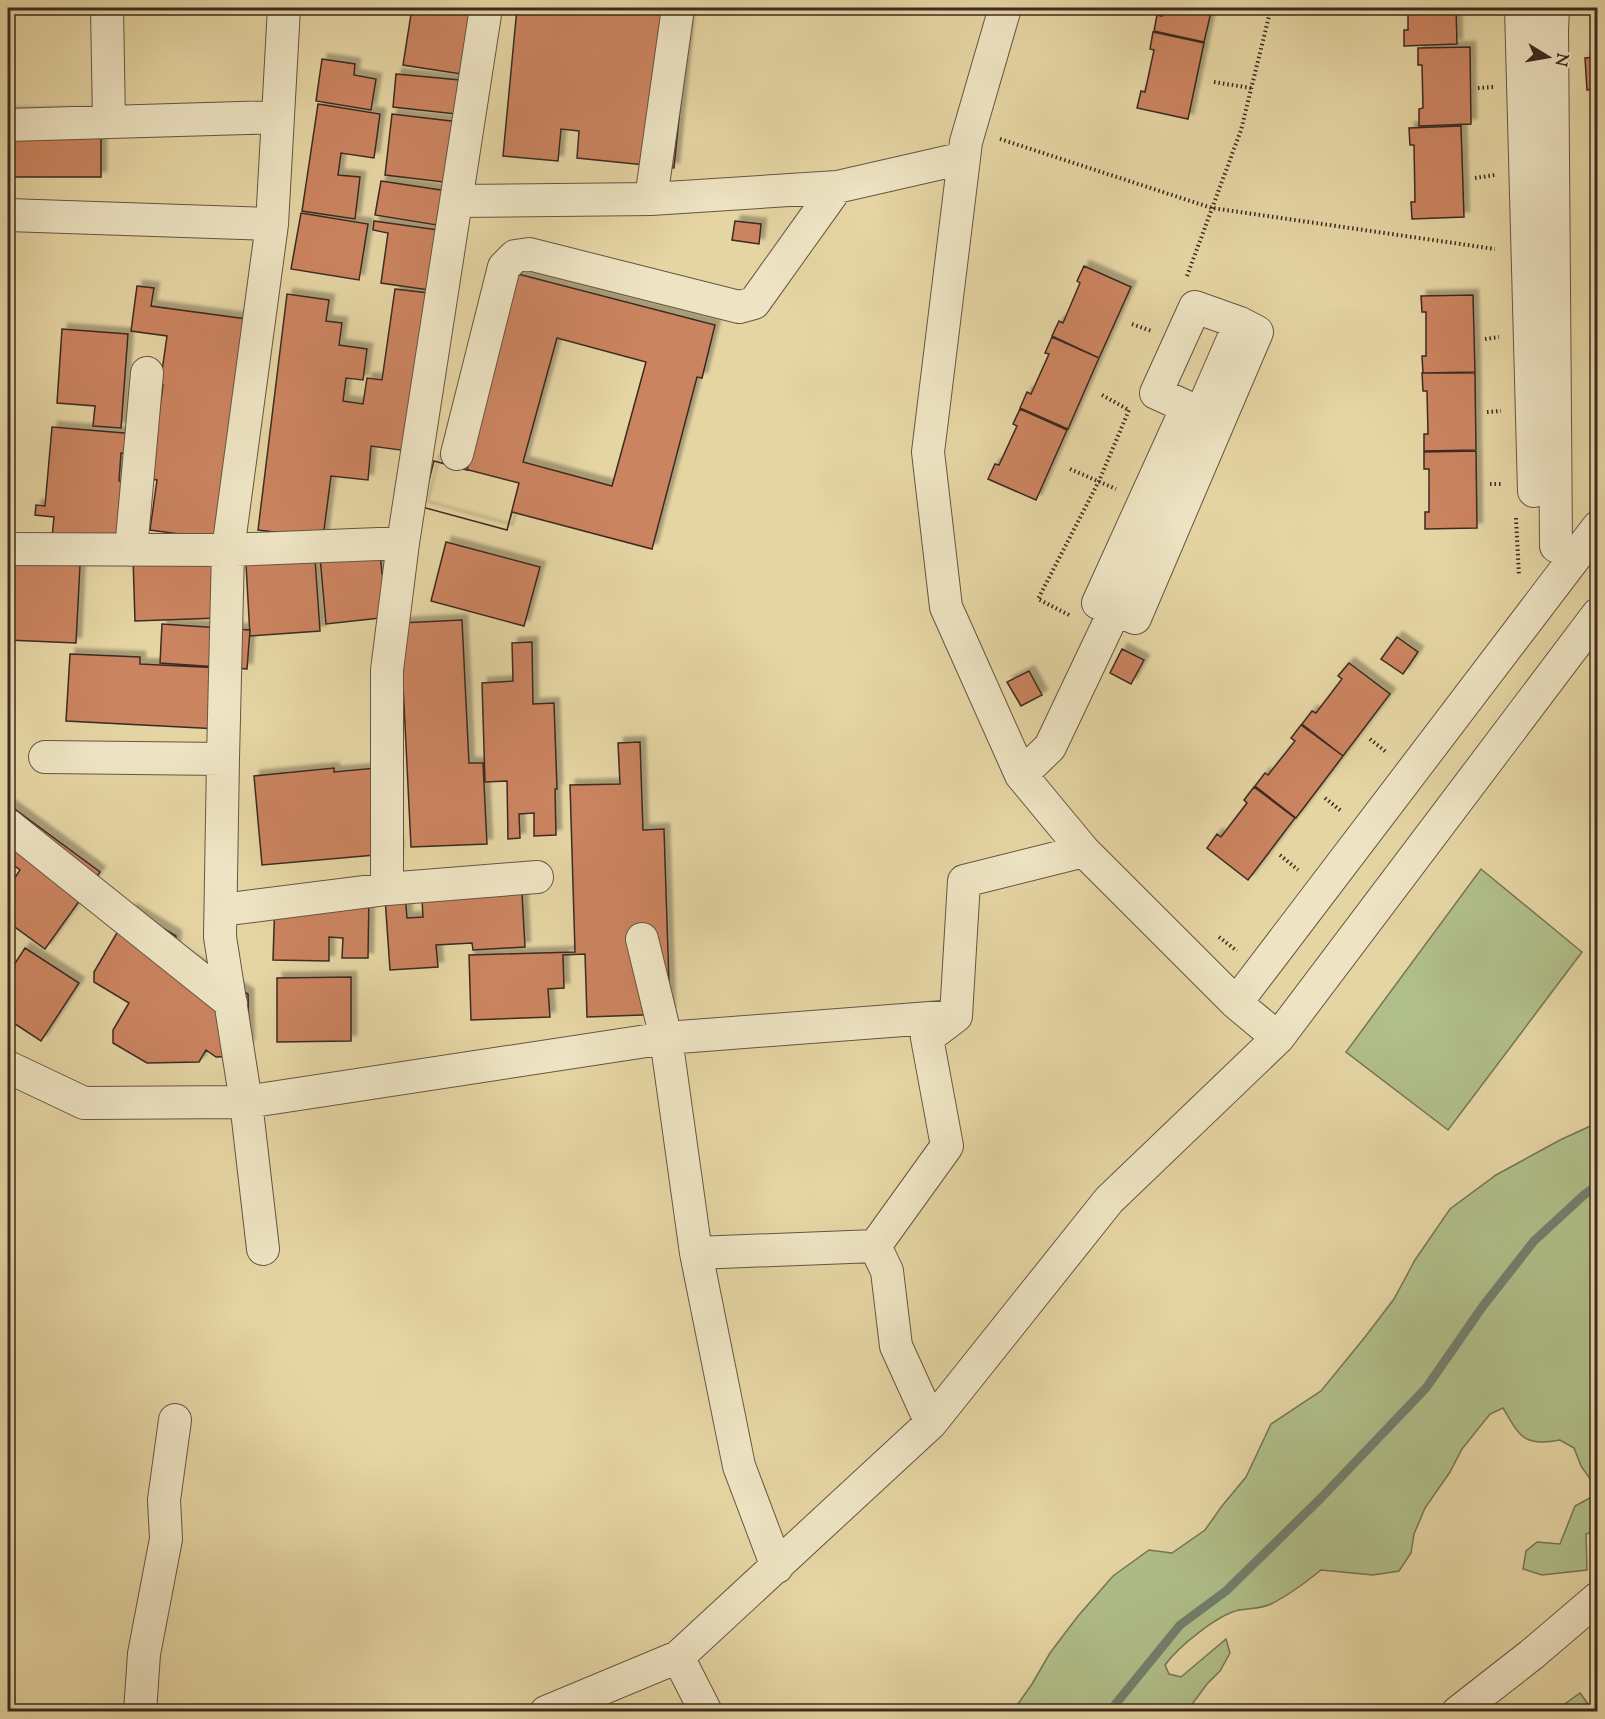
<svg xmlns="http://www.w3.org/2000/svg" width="1605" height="1719" font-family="'Sorts Mill Goudy',serif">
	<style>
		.green { fill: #b0be89; stroke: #767456; stroke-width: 1.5 }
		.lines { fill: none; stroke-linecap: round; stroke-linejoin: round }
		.stream { stroke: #73806e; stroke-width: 9 }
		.building { fill: #cb8461; stroke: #3c2a22; stroke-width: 1.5; fill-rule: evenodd; filter: url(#shadow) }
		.minor-casing { stroke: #665542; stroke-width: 34 }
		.path { stroke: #3c2a22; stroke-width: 4; stroke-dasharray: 1.5 3; stroke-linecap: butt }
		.minor { stroke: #eee4c3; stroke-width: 32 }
	</style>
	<defs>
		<filter id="shadow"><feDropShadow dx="5.5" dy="-5.5" stdDeviation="1.5" flood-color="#0004"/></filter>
	</defs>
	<rect width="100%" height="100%" fill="#e5d5a3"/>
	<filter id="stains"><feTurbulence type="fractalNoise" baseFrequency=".00333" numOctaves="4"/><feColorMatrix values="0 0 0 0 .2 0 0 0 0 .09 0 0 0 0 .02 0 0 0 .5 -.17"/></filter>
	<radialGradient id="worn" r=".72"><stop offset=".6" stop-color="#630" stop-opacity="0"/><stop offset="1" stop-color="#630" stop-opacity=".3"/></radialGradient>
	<path class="green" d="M1481,869L1582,952L1448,1130L1346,1052Z
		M1597,1123L1598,1298L1595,1309L1598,1321V1530L1586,1534L1587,1570L1542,1575L1523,1569L1526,1551L1537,1542L1560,1544L1575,1506L1597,1494L1595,1486L1581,1466L1574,1448L1560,1440C1524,1447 1520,1437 1503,1408L1490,1414L1462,1449L1450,1472L1425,1508L1414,1534L1411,1553L1399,1571L1373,1575L1321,1570C1305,1583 1289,1595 1271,1604C1261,1609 1250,1608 1239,1610C1217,1615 1178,1647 1165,1665L1169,1674L1181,1677L1226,1639L1230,1653L1220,1671L1207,1684L1187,1711H1013L1032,1684L1050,1653L1078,1616L1113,1576L1149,1550L1172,1553L1205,1530L1222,1506L1246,1477L1271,1424L1321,1391L1365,1337L1394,1299L1415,1260L1450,1209L1496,1175L1560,1140Z
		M1580,1693L1593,1711H1555Z"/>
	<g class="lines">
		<path class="stream" d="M1109,1712L1180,1625L1226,1591L1321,1498L1426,1388L1483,1306L1534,1241L1585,1194L1598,1185"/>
	</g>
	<path class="building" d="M412,8H479L468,75L403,65Z
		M517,8H690L674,168L577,158L579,131L561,129L558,161L503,156Z
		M1163,8H1212L1204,42L1154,31L1157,15L1162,16Z
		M1408,8H1456L1457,44L1404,46V30H1408Z
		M1153,32L1204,43L1188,119L1137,108L1141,91L1145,92L1154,50L1150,49Z
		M1470,47L1471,124L1419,126V109L1423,108L1422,65H1418V48Z
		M1598,57V89L1587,90L1585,58Z
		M322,59L355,64L354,75L376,79L371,110L316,101Z
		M396,74L460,80L456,114L393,107Z
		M318,104L380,114L374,158L341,153L338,175L360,177L355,219L302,211Z
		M8,113H101V177H8Z
		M392,114L459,122L452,183L385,175Z
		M1461,126L1464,217L1412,219L1411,202H1415L1414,145H1410L1409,128Z
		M381,181L454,192L449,227L375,215Z
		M301,213L368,224L359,280L291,269Z
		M374,221L445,231L436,291L381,283L388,233L373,230Z
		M735,221L761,224L759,244L732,240Z
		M1084,266L1131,287L1099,358L1052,336L1059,321L1063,323L1080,283L1077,281Z
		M518,274L715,325L702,378L697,377L652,549L512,512L507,530L422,507L434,461L467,470ZM557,338L646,362L612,486L523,462Z
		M137,286L154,288L151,306L254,320L224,540L150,530L157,480L150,479L163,385H160L167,336L131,331Z
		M395,289L429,293L408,451L371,446L368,480L331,476L323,538L258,530L287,294L329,300L326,321L342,323L339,345L367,349L363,380L346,378L343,401L363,404L367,378L382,380Z
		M1473,295L1475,372L1423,373L1422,356H1426V312H1422L1421,296Z
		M62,329L128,334L121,428L93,426L95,406L57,403Z
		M1052,337L1099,358L1068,429L1020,408L1027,392L1031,394L1049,354L1045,353Z
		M1422,373H1475L1476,450L1424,451V434H1428L1427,391H1423Z
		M1020,409L1067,430L1036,500L988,479L995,464L999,465L1017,426L1013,424Z
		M52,427L136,434L134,454L121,453L119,481L130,483L125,543L52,537L54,517L35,515L36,505L45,506Z
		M1476,451L1477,528L1425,529V512H1429V469H1424V452Z
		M434,461L519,483L507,530L422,507Z
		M446,542L540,567L524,626L431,601Z
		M380,552L382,574L385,573L389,617L326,624L320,557Z
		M217,555L219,618L135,621L133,558Z
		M315,559L320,631L250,636L246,564Z
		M8,561L80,565L76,643L8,640Z
		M462,620L469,763H483L487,844L411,847L400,623Z
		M162,624L250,630L247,669L160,663Z
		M1397,637L1418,652L1403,674L1381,659Z
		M532,642L533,704L554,703L557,789H555L556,835L534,836V813L519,814L520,838L508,839L507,781L485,782L482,683L513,681L512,643Z
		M1122,649L1144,660L1131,684L1110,673Z
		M70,654L140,657V664L222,668L219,729L66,721Z
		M1349,663L1390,694L1343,756L1302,724L1312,711L1316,713L1342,679L1338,676Z
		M1029,671L1042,695L1021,706L1007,682Z
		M1301,725L1343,756L1296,818L1255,786L1265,773L1268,775L1295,741L1291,738Z
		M640,742L643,830L664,829L670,1014L587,1017L585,954L563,955L564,988L548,989L550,1017L471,1020L469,955L575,952L570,785L620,784L618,743Z
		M387,767L398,853L262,865L254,776L334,768V772Z
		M1254,787L1295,818L1248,880L1207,848L1217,834L1221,837L1247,803L1244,800Z
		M8,804L100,872L45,949L8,922V888L20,870L8,861Z
		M521,875L525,947L473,950L472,943L436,945L438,967L390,970L384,883L404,882L407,918L423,917L421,882Z
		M369,894L368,958H342L343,938L329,937V961L273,960L275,897Z
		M131,909L176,936L175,951L248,994L249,1044L241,1056L216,1057L206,1050L199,1062L147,1063L113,1043V1030L129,1003L94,982V972Z
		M25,948L79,983L41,1041L9,1020L15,1011L8,1006V974Z
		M351,977V1041L277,1042V978Z"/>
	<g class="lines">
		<g class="minor-casing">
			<path id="minor" d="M107,8L109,122
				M1005,8L966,142L928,452L946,607L1021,775L1084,851
				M1521,8L1534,491
				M1553,8L1552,29L1556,546
				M8,125L277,117
				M651,199L678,8
				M457,201L651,199L837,187L964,158
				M8,215L272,224
				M457,454L504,267L515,256L529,254L739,307L754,303L837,187
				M8,549L228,550L403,543
				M131,550L147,373
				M45,757L223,759
				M1021,775L1050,747L1115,610L1240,323L1257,332L1135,618L1098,603L1187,407L1156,393L1195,307L1240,323
				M8,825L231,1003
				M387,889V670L403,543L486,8
				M221,910L387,889L537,877
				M642,939L666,1038L696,1253L739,1466L777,1567
				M1236,1003L1598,527
				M8,1067L84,1103L246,1102L666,1038L956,1016L964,881L1084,851L1236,1003L1278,1038
				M875,1246L947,1146L927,1038L956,1016
				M875,1246L887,1271L896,1346L931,1423
				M263,1249L246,1102L220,937L223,759L228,550L272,224L284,8
				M696,1253L875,1246
				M678,1657L706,1712
				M140,1712L144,1654L166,1539L164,1500L175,1420
				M546,1712L678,1657L931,1423L1109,1200L1278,1038L1598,614
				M1458,1712L1531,1655L1598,1598"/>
		</g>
		<path class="path" d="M1244,8L1270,13
			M1214,82L1251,88
			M1478,88L1493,87
			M1000,139L1212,208L1495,249
			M1475,178L1495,175
			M1187,276L1241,130L1271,8
			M1132,324L1151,331
			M1485,339L1499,337
			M1102,395L1127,409
			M1487,412L1501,411
			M1070,469L1116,489
			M1490,484H1501
			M1516,518L1519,576
			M1069,615L1038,599L1099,481L1129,410
			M1370,739L1386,752
			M1325,798L1341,811
			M1280,855L1298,870
			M1219,937L1237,951"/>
		<use href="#minor" class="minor"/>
	</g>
	<rect width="1605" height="1719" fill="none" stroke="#e5d5a3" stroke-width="30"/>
	<rect x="9" y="9" width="1587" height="1701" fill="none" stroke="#3c2a22" stroke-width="3"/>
	<rect x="15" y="15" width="1575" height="1689" fill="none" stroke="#3c2a22" stroke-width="1.5"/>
	<g transform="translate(1548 57) rotate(101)" stroke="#eee4c3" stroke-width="4.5" paint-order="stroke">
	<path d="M0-4.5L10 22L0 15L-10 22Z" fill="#3c2a22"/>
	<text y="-9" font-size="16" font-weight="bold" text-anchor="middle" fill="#3c2a22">N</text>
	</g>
	<rect width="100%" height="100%" filter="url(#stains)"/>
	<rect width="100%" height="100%" fill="url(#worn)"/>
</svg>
